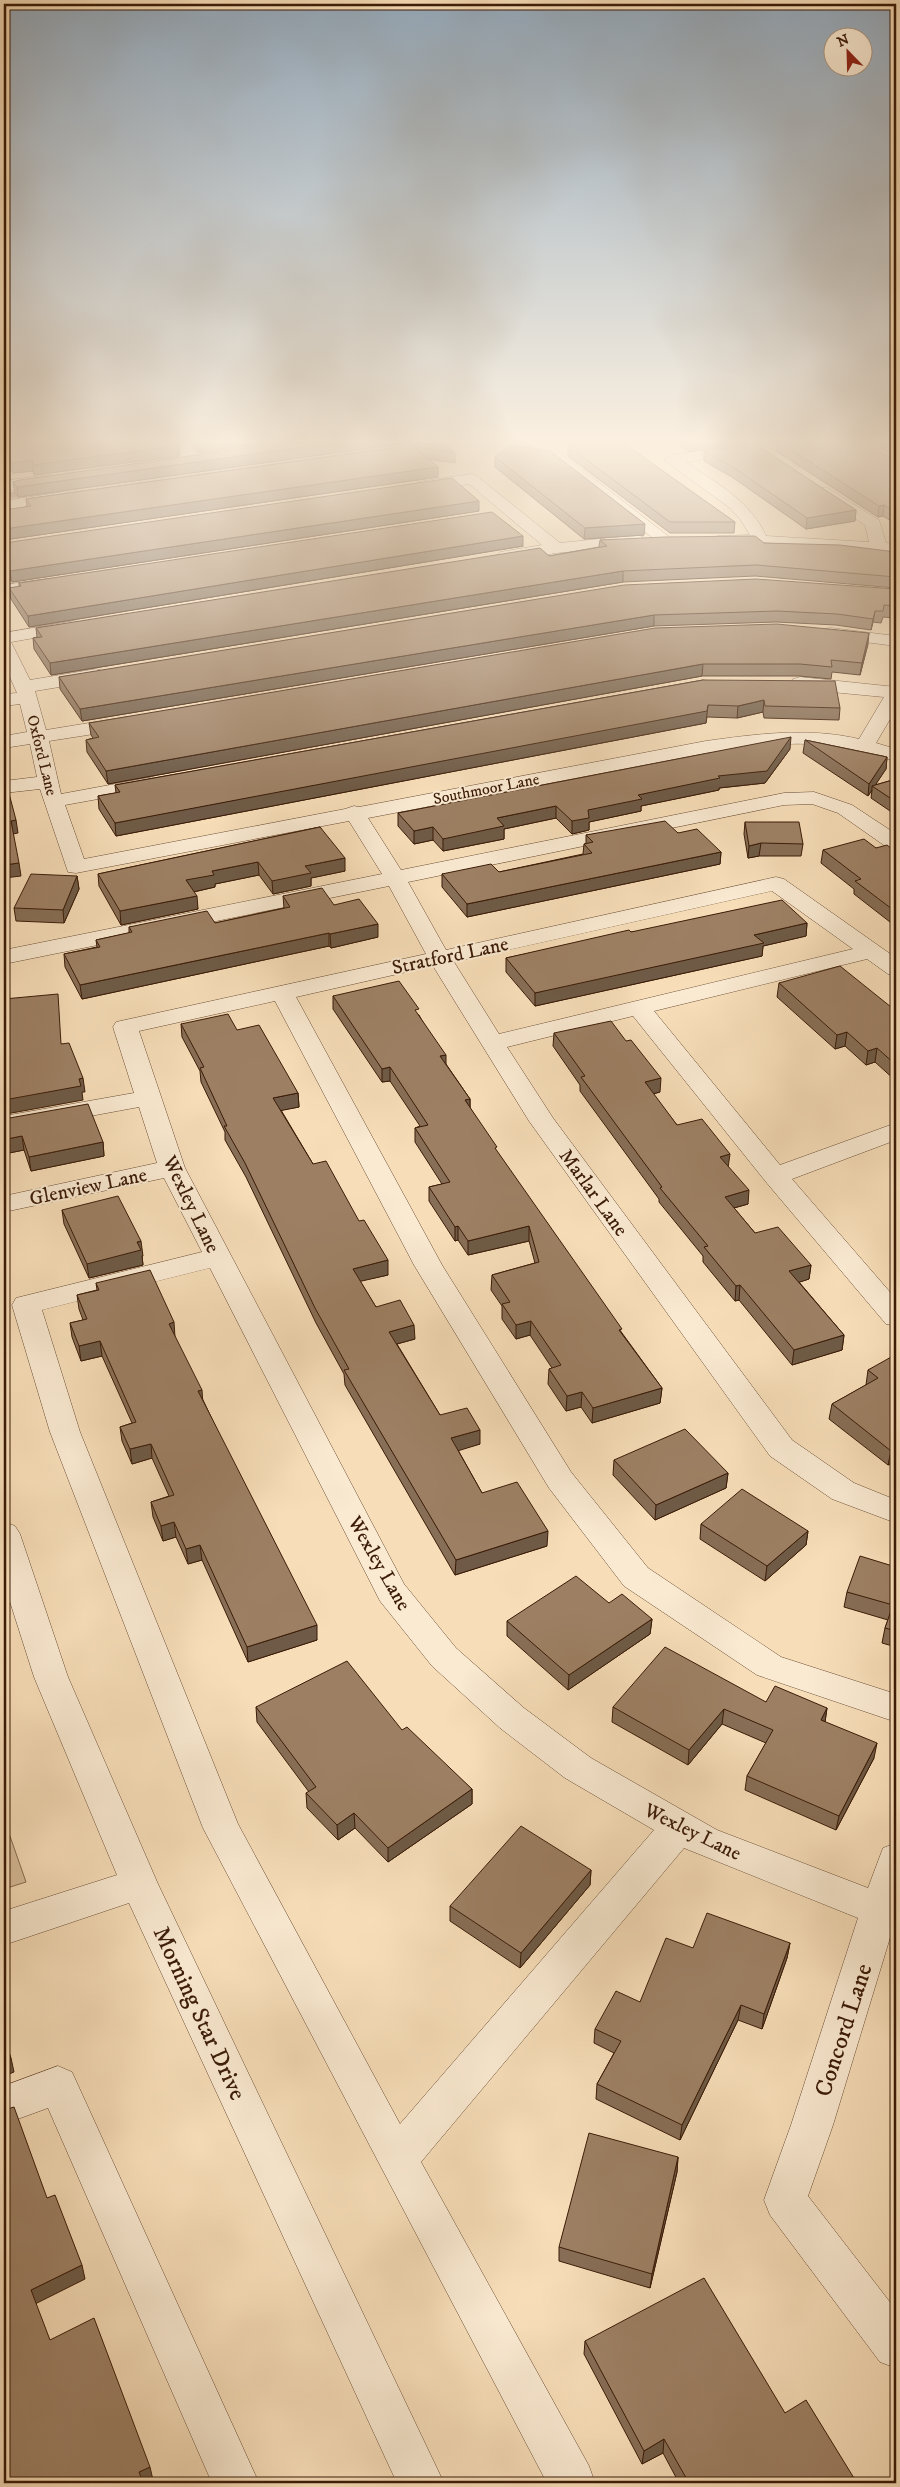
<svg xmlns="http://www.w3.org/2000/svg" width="900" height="2487" font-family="'IM FELL DW Pica',serif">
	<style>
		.green { fill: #d7bd9b; stroke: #896c51 }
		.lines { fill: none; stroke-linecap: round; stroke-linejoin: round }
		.stream { stroke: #85684d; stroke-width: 5.5 }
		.minor-casing { stroke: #6a4c34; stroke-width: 1 }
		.minor { fill: #faead2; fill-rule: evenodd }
		.wall { fill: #876e56; stroke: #3b1b07 }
		.shaded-wall { fill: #6e5a46; stroke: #3b1b07 }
		.building { fill: #9d8064; stroke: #3b1b07 }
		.labels { text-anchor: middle; stroke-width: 4; stroke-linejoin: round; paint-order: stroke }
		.far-street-label { font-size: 16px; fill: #3b1b07; stroke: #faead2 }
		.street-label { font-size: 20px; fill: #3b1b07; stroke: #faead2 }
		.near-street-label { font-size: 24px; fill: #3b1b07; stroke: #faead2 }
	</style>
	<rect width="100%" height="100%" fill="#f7deb9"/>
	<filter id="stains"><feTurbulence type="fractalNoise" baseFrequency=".004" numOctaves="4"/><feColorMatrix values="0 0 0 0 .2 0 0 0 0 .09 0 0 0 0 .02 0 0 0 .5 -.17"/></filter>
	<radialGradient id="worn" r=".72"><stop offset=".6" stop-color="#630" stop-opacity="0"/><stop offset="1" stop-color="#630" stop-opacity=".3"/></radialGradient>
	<path class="green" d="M348,440H452L4,503V488Z
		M4,1819L26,1882L4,1889Z"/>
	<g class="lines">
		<path class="stream" d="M4,496L26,493"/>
		<g class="minor-casing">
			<path id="minor" d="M169,440H184L202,460L194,465L157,467L154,464L157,461L183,457Z
				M446,440H525L549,444L672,539L670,542H658L540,451L482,444L409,455L401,450L409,445Z
				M775,440H813L806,444L686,462C716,483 751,501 766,536L869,542L865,525L820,495L818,492L820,489L826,487L879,520L886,543L896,544V554L717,542L715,539L717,536L750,535L740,519L730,508L664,460L672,455Z
				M472,474L477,476L560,543L637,535L643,537L645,540L643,543L637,545L556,553L506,561L500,560L498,556L500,552L542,545L469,484L418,492L410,487L418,482Z
				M50,475L58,480L55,483L4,491V481Z
				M64,492L72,497L70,500L4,511V501Z
				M47,579L53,580L56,584L53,588L4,595V585Z
				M74,621L80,622L83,626L80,630L11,642L30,680L96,669L103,671L105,675L103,679L96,681L35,691L46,730L126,717L133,719L136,723L133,727L126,729L49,741L61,794L153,777L160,779L163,783L160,787L153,789L65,805L84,859L345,809L354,806L359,807L706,741C757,734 808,727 859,739L884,697L800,689L793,687L791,683L793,679L800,677L896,687V709L876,743L896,749V761C875,756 854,749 832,746C790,740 748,747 706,753L368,818L401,870L784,793L814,792L852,805L896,834V849L888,848L838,813L812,804L784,805L408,882L446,950L776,877L784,879L896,958V976L888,974L867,959L654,1011L780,1165L896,1123V1140L792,1179L896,1299V1326L886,1324L766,1182L633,1016L507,1047L553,1118L792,1440L854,1483L896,1500V1523L832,1499L770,1456L529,1121L433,966L296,997L442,1265L571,1472L648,1568L781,1657L896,1694V1722L757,1675L624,1586L549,1488L414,1265L275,1001L139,1031L185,1168L404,1584L456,1648L524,1708L591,1758L717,1830L868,1888L883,1848L896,1843V1918L833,2125L808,2196L896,2310V2368L880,2362L770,2215L764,2200L791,2125L858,1918L684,1848L421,2162L589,2466L595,2483H547L203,1828L50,1432L12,1305L16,1298L202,1252L164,1178L4,1212V1196L157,1163L139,1107L4,1132V1116L134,1093L113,1027L116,1022L426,954L389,886L4,964V950L382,874L349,821L76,873L68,872L40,789L4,793V781L37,777L30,744L4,748V736L27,732L20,704L4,706V694L17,693L4,664V633ZM772,891L853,949L499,1034L454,962ZM210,1268L380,1601L432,1666L500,1728L565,1778L654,1830L400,2124L238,1824L80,1432L42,1310Z
				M831,628L896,636V646L825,637L822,633L825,629Z
				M4,1522L15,1526L20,1534L68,1677L158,1884L444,2483H397L129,1903L4,1945V1911L117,1875L34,1677L4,1583Z
				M58,2066L72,2072L259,2483H212L48,2108L4,2124V2086Z"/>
		</g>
		<use href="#minor" class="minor"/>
	</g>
	<path class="wall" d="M187,440H287L199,453Z
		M303,440H428L18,497L15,493L13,482Z
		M672,440H762L689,452Z
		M867,440H896V457Z
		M441,441L455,453V463L428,459L438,477L4,540V510L27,507L26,499Z
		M777,441L896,461V524L883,516L878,517L776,451Z
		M4,444L179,445V456L34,475L33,471L13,473L4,461Z
		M568,446L735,522L734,533H670L568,456Z
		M704,451L856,510L855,521L806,529L732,477L704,461Z
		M495,457L644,535L584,539L495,467Z
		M479,511L12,582L4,570V543Z
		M600,540L764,543L896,552V588L755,576L623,582L51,675L34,649L33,638L37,637L36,628L549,556L599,547Z
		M523,546L29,627L11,599L9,588L19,587V583Z
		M896,589V618L883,617L881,623L873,622L871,630L836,625L776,622L654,626L82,721L60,689L59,677Z
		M868,644L860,675L832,672L831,679L799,676H702L108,784L87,752L86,740L93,738L91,735L89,723Z
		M703,680L840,708L839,720L764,718L763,712L737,718L707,717L706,723L116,836L99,809L98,796L116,793L115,785Z
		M805,740L887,757L886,769L875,785L896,779V815L871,798L872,790L868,796L803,753Z
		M790,749L765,783L719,788V790L641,806V811L589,822V830L572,834L556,818L504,829V839L443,851L433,840L414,844L398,826V813Z
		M745,822L803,844L801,856H759L748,858L744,834Z
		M320,827L345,871L311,878V886L273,894L259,875L215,884V887L194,892L198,909L121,925L99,886L98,874Z
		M678,833L721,852L720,864L467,917L442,887V874L499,872L583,854L584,844H586V835Z
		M876,848L896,852V922L895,921L890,922L854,894V889L821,863L823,850Z
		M77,876L79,889L64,923L16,921L14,908Z
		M283,896L334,905L378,937L331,948L329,946L82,999L65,967L64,954L97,947L96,940L129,933V927L215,923L284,908Z
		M807,923L806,936L763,946L762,956L535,1006L506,972V958L631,932Z
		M779,983L896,1011V1081L875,1062L866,1065L845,1046L835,1049L777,997Z
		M333,996L419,1015L446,1064L470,1099V1108L497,1152L622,1333L662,1388L660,1403L592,1423L581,1407L566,1411L548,1384L549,1369L552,1368L530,1335L516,1339L502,1319V1306L491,1290L492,1275L535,1263L529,1241L468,1255L458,1240L455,1241L429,1201V1187L442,1184L415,1142V1128L420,1126L390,1081L382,1082L333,1009Z
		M181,1024L237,1030L298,1093L299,1107L281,1110L313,1164L388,1275L360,1281L376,1307L415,1339L397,1344L440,1415L480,1444L458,1450L482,1493L547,1546L455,1575L345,1385L344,1374L316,1323L246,1177L225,1140V1132L201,1082L200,1071L182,1037Z
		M554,1033L660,1092L653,1094L677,1125L728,1166L748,1204L734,1208L755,1233L811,1265L809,1279L799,1282L844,1335L842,1350L792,1365L739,1300L735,1301L703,1262V1256L659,1202V1199L580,1091V1085L553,1046Z
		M4,1119L103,1142L104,1156L31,1171L24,1150L9,1153L4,1136Z
		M62,1210L143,1256H142L143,1265L89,1278L64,1224Z
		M96,1283L175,1337L203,1400L317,1640L248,1662L202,1560L188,1564L176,1537L163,1541L153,1517L151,1502L169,1496L152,1458L132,1464L122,1441L120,1427L132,1423L102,1356L81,1361L72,1337L70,1323L83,1320L79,1309L77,1295L97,1290Z
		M896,1358V1461L888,1465L829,1419L832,1404L866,1385L868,1370Z
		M614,1460L728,1473L726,1488L655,1520L613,1475Z
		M701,1524L808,1531L806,1545L765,1581L700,1539Z
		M896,1567V1647L882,1643L885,1628L888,1620L844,1607L847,1592Z
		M609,1603L652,1619L650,1634L568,1690L507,1636V1621Z
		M766,1702L827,1708L825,1722L874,1758L836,1830L745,1790L747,1776L766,1743L722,1724L688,1765L612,1722L613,1707Z
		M256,1707L402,1730L472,1789V1804L388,1862L355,1828L338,1840L307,1808L306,1793L309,1792L257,1722Z
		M591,1870L590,1885L520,1968L450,1921V1906Z
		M790,1943L787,1958L762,2029L738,2020L680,2140L596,2099L597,2084L614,2053L594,2043L595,2029L640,2002L693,1948Z
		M678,2157L677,2172L650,2288L559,2261V2247Z
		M585,2341L785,2413L857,2483H679L663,2453L642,2464L584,2354Z"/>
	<path class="shaded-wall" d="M4,440H16L4,442Z
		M216,440H287L199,453L198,443Z
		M356,440H428L18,497L17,487Z
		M698,440H762L689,452L690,441Z
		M179,445V456L34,475L33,465Z
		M32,460L33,471L13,473L12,463Z
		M438,467V477L4,540V529Z
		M479,501V511L12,582L10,571Z
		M884,505L883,516L878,517L879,506Z
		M856,510L855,521L806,529L807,518Z
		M645,524L644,535L584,539L585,528Z
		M523,536V546L29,627L28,616Z
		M623,571V582L51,675L50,663Z
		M875,611L873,622L871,630L873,619Z
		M654,615V626L82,721L80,709Z
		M869,633L868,644L860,675L862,663Z
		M703,664L702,676L108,784L106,771Z
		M764,700L763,712L737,718L738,706Z
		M708,705L706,723L116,836L115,823Z
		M791,737L790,749L765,783L719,788V790L641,806V811L589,822V830L572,834V821L588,810L638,795L718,776Z
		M887,757L886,769L874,787L872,786V790L868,796L869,784Z
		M556,806V818L504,829V839L443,851V839L497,818Z
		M16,820L18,833L13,834L11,821Z
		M433,827V840L414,844V831Z
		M761,843L759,856L748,858L749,846Z
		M721,852L720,864L467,917V904Z
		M345,858V871L311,878V886L273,894L272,881L305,866Z
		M258,862L259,875L215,884V887L188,893L186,880L212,871Z
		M19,863L21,876L4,878V865Z
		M77,876L79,889L64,923L63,910Z
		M197,896L198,909L121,925L120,911Z
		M896,908L895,921L890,922L892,909Z
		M807,923L806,936L763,946L762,956L535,1006V993L754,935Z
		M378,924V937L331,948L330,934Z
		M329,933V946L82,999L80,985Z
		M847,1032L845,1046L835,1049L837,1035Z
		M877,1048L875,1062L866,1065L868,1051Z
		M446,1055V1068L440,1056Z
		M390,1067V1081L382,1082V1069Z
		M83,1078L85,1092H82L83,1100L6,1114L4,1100Z
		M661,1078L660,1092L644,1096L645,1082Z
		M298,1093L299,1107L274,1112L273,1098Z
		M470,1099V1113L465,1100Z
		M22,1136L24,1150L9,1153L7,1139Z
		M103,1142L104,1156L31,1171L29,1157Z
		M730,1154L728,1168L720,1157Z
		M749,1190L748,1204L723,1211L725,1197Z
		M458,1226V1240L455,1241V1227Z
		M529,1226V1241L468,1255V1241Z
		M141,1241L143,1256H142L143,1265L89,1278L87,1264Z
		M388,1260V1275L353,1283V1269Z
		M811,1265L809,1279L788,1286L789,1271Z
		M740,1285L739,1300L735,1301L736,1286Z
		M531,1321L530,1335L516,1339V1325Z
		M174,1322L175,1337L169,1324Z
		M414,1325L415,1339L389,1346V1332Z
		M844,1335L842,1350L792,1365L794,1350Z
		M100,1341L102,1356L81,1361L79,1346Z
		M662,1388L660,1403L592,1423L593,1408Z
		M202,1390L203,1405L198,1391Z
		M582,1392L581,1407L566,1411L567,1396Z
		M480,1430V1444L451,1453V1438Z
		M151,1444L152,1458L132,1464L130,1449Z
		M896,1448V1461L888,1465L891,1451Z
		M728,1473L726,1488L655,1520L656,1505Z
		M174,1522L176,1537L163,1541L161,1526Z
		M548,1531L547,1546L455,1575L456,1560Z
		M808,1531L806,1545L765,1581L767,1566Z
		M200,1545L202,1560L188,1564L186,1549Z
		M652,1619L650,1634L568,1690L569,1675Z
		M317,1625V1640L248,1662L247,1647Z
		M827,1708L825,1722L821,1720Z
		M724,1709L722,1724L688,1765L689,1750Z
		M877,1743L874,1758L836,1830L839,1816Z
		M472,1789V1804L388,1862V1848Z
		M354,1813L355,1828L338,1840L337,1825Z
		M591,1870L590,1885L520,1968L521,1953Z
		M790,1943L787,1958L762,2029L764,2014Z
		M741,2005L738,2020L680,2140L682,2125Z
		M11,2058L14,2072L4,2076V2060Z
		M678,2157L677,2172L650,2288L652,2274Z
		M82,2265L85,2279L35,2304L31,2290Z
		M664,2439L663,2453L642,2464L644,2451Z
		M150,2467L153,2480L146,2483H141L139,2472Z"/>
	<path class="building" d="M31,440H174L179,445L33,465L32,460L12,463L4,453V444Z
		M195,440H216L198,443Z
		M303,440H356L17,487L13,482L20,480Z
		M579,440H619L735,522H670L568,446Z
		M781,440H862L896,461V513L884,505L879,506L777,441Z
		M886,440H896V446Z
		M441,441L455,453L413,446L438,467L4,529V510L31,506L26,499Z
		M755,444L856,510L807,518L733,467L704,451Z
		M512,445L550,451L645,524L585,528L495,457Z
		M452,478L479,501L10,571L4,562V543Z
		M492,512L523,536L28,616L9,588L21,586L19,583Z
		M755,536L764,543L840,545L896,552V577L756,565L623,571L50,663L33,638L42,637L36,628L540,548L549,556L607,546L600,540L664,537Z
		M756,579L896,589V606L884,605L883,611H875L873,619L837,614L777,611L654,615L80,709L59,677L624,585Z
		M777,624L869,633L862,663L831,660L832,667L800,664H703L106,771L86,740L99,737L89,723L655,628Z
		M703,680L835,681L840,708L765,706L764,700L738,706L708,705L707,711L115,823L98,796L120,792L115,785Z
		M791,737L767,771L718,776L720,778L638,795L642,799L588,810L589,818L572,821L556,806L497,818L504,826L443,839L433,827L414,831L398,813Z
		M805,740L887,757L869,784Z
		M896,779V802L872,786Z
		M4,782H6L16,820L11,821L19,863L4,865Z
		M665,821L678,833L697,829L721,852L467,904L442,874L491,864L499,872L592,853L584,844L593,842L586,835Z
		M745,822H799L803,844L761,843L749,846Z
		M320,827L345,858L305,866L311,873L272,881L258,862L212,871L214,875L186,880L197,896L120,911L98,874Z
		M864,839L876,848L887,845L896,852V908L892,909L855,881L861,879L823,850Z
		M31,874L77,876L63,910L14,908Z
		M322,888L334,905L359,899L378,924L330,934L329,933L80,985L64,954L100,947L96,940L132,932L129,927L207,911L215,923L290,907L283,896Z
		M782,900L807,923L754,935L764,943L535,993L506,958L629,930L631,932Z
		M840,966L896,1011V1065L877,1048L868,1051L847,1032L837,1035L779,983Z
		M399,981L419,1009L415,1010L446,1055L440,1056L470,1099L465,1100L497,1147L495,1148L622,1329L619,1330L662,1388L593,1408L582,1392L567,1396L549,1369L561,1365L531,1321L516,1325L502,1304L510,1302L492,1275L539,1262L529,1226L468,1241L458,1226L455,1227L429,1187L450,1182L415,1128L428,1125L390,1067L382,1069L333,996Z
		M58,994L61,1044L69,1043L83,1078L79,1079L81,1086L4,1100V1048H6L4,999Z
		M228,1014L237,1030L259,1025L298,1093L273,1098L313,1164L326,1161L359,1221L364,1220L388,1260L353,1269L376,1307L400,1300L414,1325L389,1332L440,1415L467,1408L480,1430L451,1438L482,1493L517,1482L548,1531L456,1560L344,1370L349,1369L315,1308L245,1163L224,1126H227L200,1068L204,1067L181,1024Z
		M611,1021L626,1041L631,1040L661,1078L645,1082L677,1125L702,1119L730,1154L720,1157L749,1190L725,1197L755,1233L778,1227L811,1265L789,1271L844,1335L794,1350L740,1285L736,1286L704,1247L708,1246L660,1188L662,1187L581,1077L585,1076L554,1033Z
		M88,1104L103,1142L29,1157L22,1136L7,1139L4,1130V1119Z
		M118,1196L141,1241L137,1242L141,1250L87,1264L62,1210Z
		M150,1270L174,1322L169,1324L202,1390L198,1391L317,1625L247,1647L200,1545L186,1549L174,1522L161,1526L151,1502L174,1495L151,1444L130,1449L120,1427L136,1422L100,1341L79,1346L70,1323L87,1319L77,1295L99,1290L96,1283Z
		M893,1356L896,1358V1448L891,1451L832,1404L878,1378L868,1370Z
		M685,1429L728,1473L656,1505L614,1460Z
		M742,1489L808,1531L767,1566L701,1524Z
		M860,1556L896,1567V1631L885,1628L893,1605L847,1592Z
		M576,1576L609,1603L622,1594L652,1619L569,1675L507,1621Z
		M665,1647L766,1702L775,1686L827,1708L821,1720L877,1743L839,1816L747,1776L773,1730L724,1709L689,1750L613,1707Z
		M347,1661L402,1730L407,1727L472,1789L388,1848L354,1813L337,1825L306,1793L316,1787L256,1707Z
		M521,1826L591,1870L521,1953L450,1906Z
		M707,1913L790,1943L764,2014L741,2005L682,2125L597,2084L621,2041L595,2029L616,1991L640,2002L666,1938L693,1948Z
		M4,2036L11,2058L4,2060Z
		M14,2107L47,2198L55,2195L82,2265L31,2290L50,2340L94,2318L150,2467L139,2472L143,2483H4V2110Z
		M589,2133L678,2157L652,2274L559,2247Z
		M704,2278L785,2413L806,2400L857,2483H689L664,2439L644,2451L585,2341Z"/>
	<linearGradient id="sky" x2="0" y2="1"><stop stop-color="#94aabd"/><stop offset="0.56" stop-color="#fbf0e0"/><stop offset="1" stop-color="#fbf0e0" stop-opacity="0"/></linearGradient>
	<rect width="900" height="788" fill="url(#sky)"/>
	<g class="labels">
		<g class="far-street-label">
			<text transform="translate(43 755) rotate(76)" y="6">Oxford Lane</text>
			<text transform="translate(486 788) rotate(-11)" y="6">Southmoor Lane</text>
		</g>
		<g class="street-label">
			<text transform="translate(450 955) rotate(-12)" y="7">Stratford Lane</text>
			<text transform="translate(88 1186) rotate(-12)" y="7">Glenview Lane</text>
			<text transform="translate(594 1192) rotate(54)" y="7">Marlar Lane</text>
			<text transform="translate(192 1204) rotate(64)" y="7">Wexley Lane</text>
			<text transform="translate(380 1563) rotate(60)" y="7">Wexley Lane</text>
			<text transform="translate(693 1831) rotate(26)" y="7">Wexley Lane</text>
		</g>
		<g class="near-street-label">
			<text transform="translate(200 2013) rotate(65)" y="8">Morning Star Drive</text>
			<text transform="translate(843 2030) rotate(-72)" y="8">Concord Lane</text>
		</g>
	</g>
	<rect width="900" height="2487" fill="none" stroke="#f7deb9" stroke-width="20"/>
	<rect x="5" y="5" width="890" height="2477" fill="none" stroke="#3b1b07" stroke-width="2.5"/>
	<rect x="10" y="10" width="880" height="2467" fill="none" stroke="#3b1b07"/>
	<g transform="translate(848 52) rotate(337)"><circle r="24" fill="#faead2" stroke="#ae9781"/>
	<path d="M0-4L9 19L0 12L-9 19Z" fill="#8f2418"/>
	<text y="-8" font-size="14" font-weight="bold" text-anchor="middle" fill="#3b1b07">N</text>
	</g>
	<rect width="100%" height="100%" filter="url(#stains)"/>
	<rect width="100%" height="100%" fill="url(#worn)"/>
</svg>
